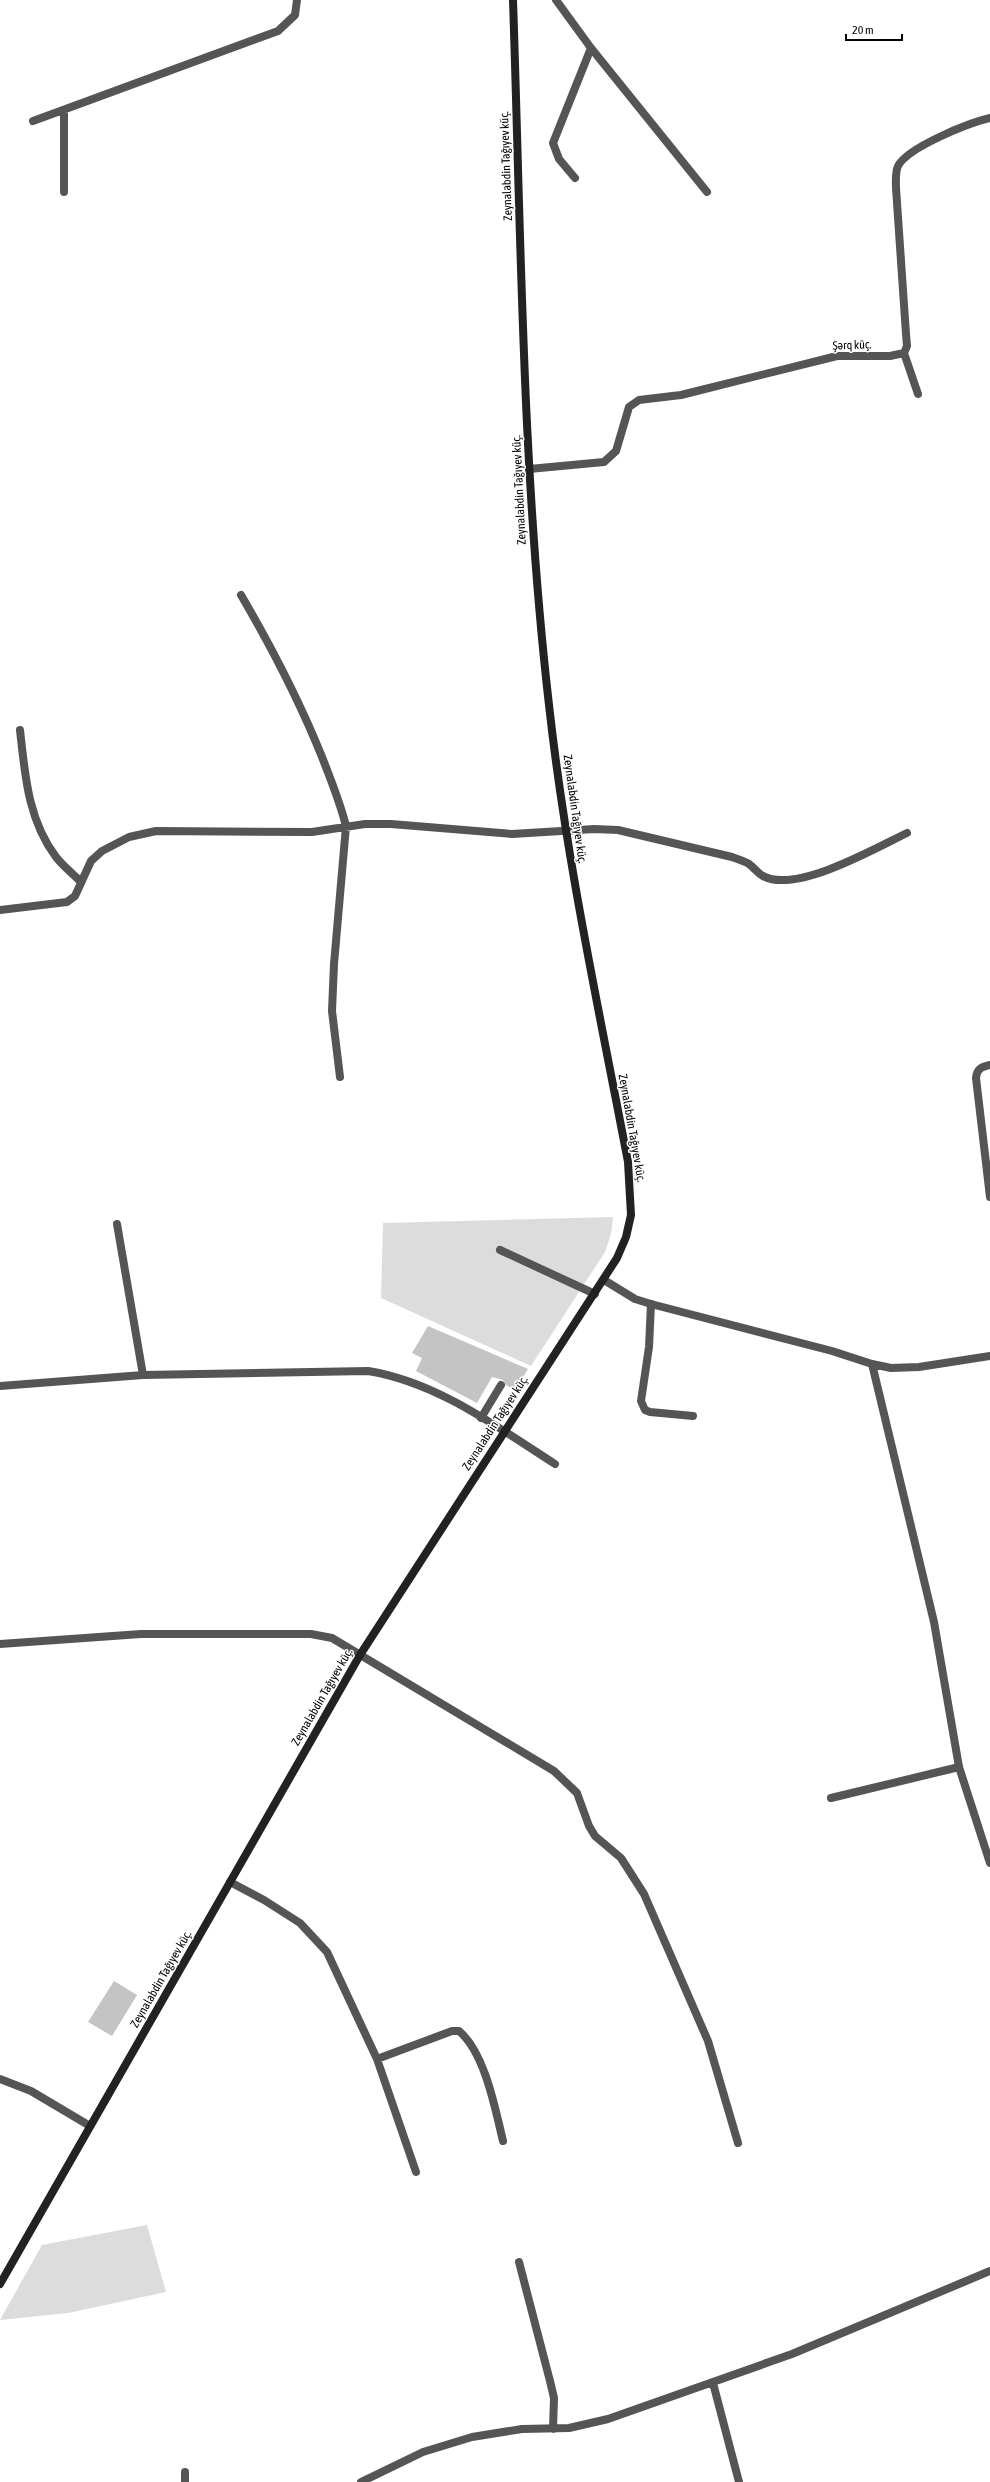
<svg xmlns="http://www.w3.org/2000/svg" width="990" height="2482" font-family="'Asap Condensed',sans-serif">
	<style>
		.green { fill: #dcdcdc }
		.building { fill: #c4c4c4 }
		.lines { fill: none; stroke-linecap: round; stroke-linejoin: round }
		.lane { stroke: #555; stroke-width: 8 }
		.street { stroke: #555; stroke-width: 8 }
		.secondary { stroke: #222; stroke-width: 8 }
		.labels { text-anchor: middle; stroke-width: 3; stroke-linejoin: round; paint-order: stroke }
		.street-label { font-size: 12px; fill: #000; stroke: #fff }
	</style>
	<rect width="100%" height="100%" fill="#fff"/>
	<path class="green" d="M613,1217L611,1234L605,1252L531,1366L381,1298L383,1223Z
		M147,2225L166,2292L68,2313L0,2320L42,2245Z"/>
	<path class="building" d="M428,1326L528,1369L515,1390L506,1385L503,1380L492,1377L477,1403L416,1371L422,1358L412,1353Z
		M114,1981L137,1995L112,2036L88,2022Z"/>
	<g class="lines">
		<path class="lane" d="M500,1250L595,1294
			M651,1304L649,1347L641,1401L645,1410L650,1412L693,1416
			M481,1418L501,1385
			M831,1798L959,1767"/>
		<path class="street" d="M556,0L591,48L707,192
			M64,110V192
			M33,121L278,31L295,15L297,0
			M575,178L559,159L553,143L591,48
			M904,353L918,394
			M529,469L604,462L616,451L629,407L639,400L681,395L837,356H890L904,353L907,346L906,334L896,188C896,181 895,173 898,166C908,147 969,123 990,118
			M241,595C272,648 299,700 322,757C331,780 340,802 346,826L334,964L332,1011L340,1077
			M20,730C25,775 28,820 56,857C63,866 72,873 80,881
			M0,910L67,902L75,896L91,861L102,851L129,837L156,831L312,832L365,824H391L512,834L594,829L618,830L732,857C737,859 744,861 749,864C757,870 760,877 771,879C807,887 874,849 907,833
			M990,1065C981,1067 977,1069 976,1078L990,1197
			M117,1224L143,1375
			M604,1280L635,1299L651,1304L832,1351L872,1364L891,1368L919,1367L990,1356
			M872,1364L934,1622L959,1767L990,1863
			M0,1386L143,1375L368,1371C437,1382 497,1427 555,1464
			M0,1644L141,1634H311L332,1638L554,1771L577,1793L589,1826L595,1836L621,1858L644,1894L708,2041L738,2143
			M230,1882L264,1900L300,1923L327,1952L377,2059L416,2172
			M377,2059L452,2031H459C485,2053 495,2108 503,2141
			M0,2079L31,2091L90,2126
			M519,2262L550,2381L554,2398L553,2429
			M713,2383L739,2482
			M185,2482V2472
			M361,2482L423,2452L472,2437L522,2429L569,2428L608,2419L792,2354L990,2271"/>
		<path class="secondary" d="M0,2284L360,1655L617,1258L626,1237L631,1215L628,1162C599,1010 566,859 549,705C522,471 521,235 513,0"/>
	</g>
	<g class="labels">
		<g class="street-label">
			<text transform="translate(506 166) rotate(-92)" y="4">Zeynalabdin Tağıyev küç.</text>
			<text transform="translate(852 345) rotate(-2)" y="4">Şərq küç.</text>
			<text transform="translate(519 490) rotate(-93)" y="4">Zeynalabdin Tağıyev küç.</text>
			<text transform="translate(575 809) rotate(82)" y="4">Zeynalabdin Tağıyev küç.</text>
			<text transform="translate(632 1128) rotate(80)" y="4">Zeynalabdin Tağıyev küç.</text>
			<text transform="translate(495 1423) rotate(-57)" y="4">Zeynalabdin Tağıyev küç.</text>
			<text transform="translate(322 1697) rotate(-60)" y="4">Zeynalabdin Tağıyev küç.</text>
			<text transform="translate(161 1979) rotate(-60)" y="4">Zeynalabdin Tağıyev küç.</text>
		</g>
	</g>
	<path d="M846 34v6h56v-6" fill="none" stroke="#000000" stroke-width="2"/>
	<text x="852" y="34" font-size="12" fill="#000000" stroke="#ffffff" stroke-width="3" paint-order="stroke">20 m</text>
</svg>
